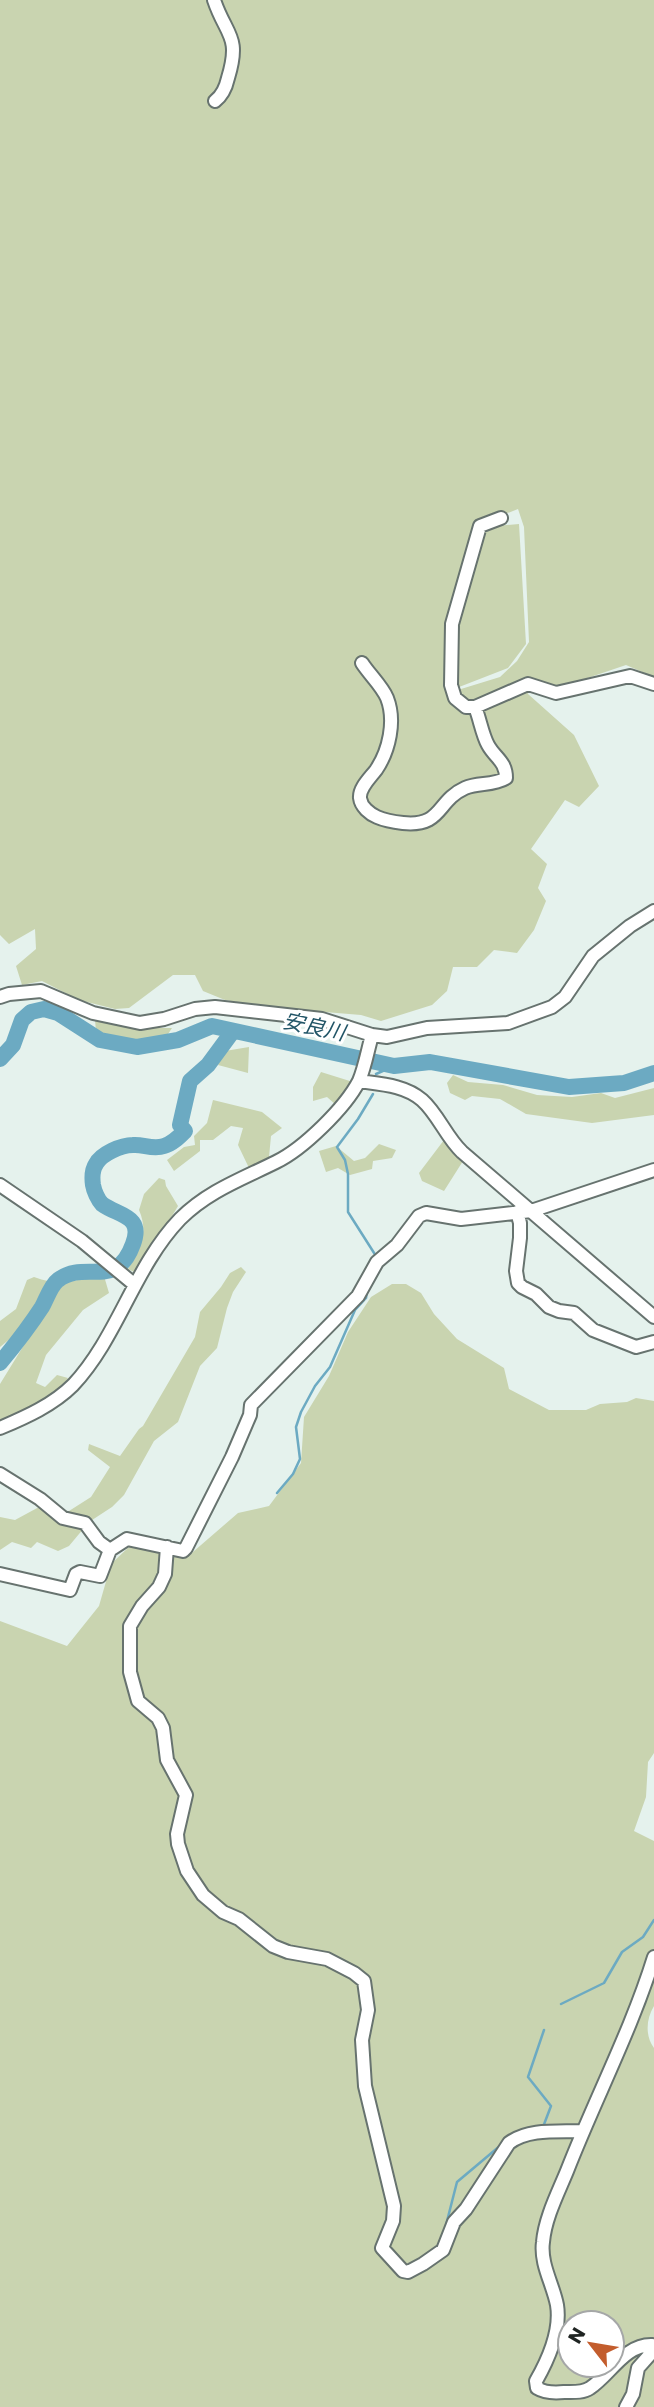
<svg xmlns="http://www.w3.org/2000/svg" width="654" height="2407" font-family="Poppins,'Noto Sans JP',sans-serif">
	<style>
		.green { fill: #c9d4b0; fill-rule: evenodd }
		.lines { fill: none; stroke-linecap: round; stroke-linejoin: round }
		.stream { stroke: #6caac2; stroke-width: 2.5 }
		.river { stroke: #6caac2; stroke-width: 16 }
		.minor-casing { stroke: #67736f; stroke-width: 16 }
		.minor { stroke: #fff; stroke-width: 12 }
		.labels { text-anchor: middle; stroke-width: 6; stroke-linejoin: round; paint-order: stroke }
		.water-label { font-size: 21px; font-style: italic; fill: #225567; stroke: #fff }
	</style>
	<rect width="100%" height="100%" fill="#e5f2ed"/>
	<path class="green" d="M0,0H654V677L626,665L558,688L529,682L528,694L574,735L599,786L579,807L565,800L531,849L547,864L538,888L546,901L534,930L517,953L494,950L477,967H453L447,991L432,1005L381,1021L361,1015L265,1007L225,1000L203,991L195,975H173L129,1008L115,1009L79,1000L42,981L22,985L16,966L36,949L35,929L9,944L0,935ZM518,509L524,527L529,642L517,661L500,677L448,693C439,636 461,580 477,525Z
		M519,524L526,644L508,668L454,689L456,625L483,527Z
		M95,1020L137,1028H172L166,1037L132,1042L96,1031Z
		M249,1047L248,1073L218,1065L225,1051Z
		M321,1072L353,1082L336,1105L327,1097L313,1101V1087Z
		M453,1075L468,1082L503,1085L537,1095L572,1097L601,1093L615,1098L654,1088V1115L592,1123L526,1114L500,1099L472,1096L465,1100L450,1093L447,1083Z
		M213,1100L262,1112L282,1128L271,1136L269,1157L249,1168L238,1145L243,1128L231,1126L213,1140H200V1151L174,1171L167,1160L184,1147L195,1145L194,1136L207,1123Z
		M444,1140L463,1161L444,1191L422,1181L419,1173Z
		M379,1144L396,1150L392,1158L373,1161L372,1169L350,1175L338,1168L326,1172L319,1151L336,1146L354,1161L365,1158Z
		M159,1178L165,1180L166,1186L178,1206L138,1274L128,1269C140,1249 149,1233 139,1210L144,1194Z
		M241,1267L246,1272L233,1292L227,1308L217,1348L200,1366L178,1422L154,1441L124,1495L112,1507L89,1522L69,1546L58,1551L37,1542L31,1548L12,1542L0,1550V1517L15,1520L39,1507L69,1511L91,1497L110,1467L88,1450L89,1444L120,1456L139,1429L143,1426L195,1337L200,1312L221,1287L230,1273Z
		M104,1276L109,1293L83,1310L46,1355L36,1383L45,1387L57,1375L68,1378C53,1401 25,1411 0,1422V1384L24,1345L11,1338L0,1347V1321L16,1309L27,1280L34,1277C64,1288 75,1278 104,1276Z
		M392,1284H406L421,1293L434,1314L457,1339L504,1368L509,1389L549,1410H586L600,1404L627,1402L636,1398L654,1401V1753L648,1762L646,1797L634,1831L654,1841V2006C646,2019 645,2036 654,2048V2407H0V1621L67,1646L99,1606L111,1564L131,1545L186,1558L238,1513L269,1506L301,1463L304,1417L329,1376L348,1332L371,1297ZM570,2323H612V2365H570Z"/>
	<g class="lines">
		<path class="stream" d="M376,1074L394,1066
			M373,1094L358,1119L337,1147L345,1160L348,1174V1212L376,1256
			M277,1493L293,1474L300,1459L296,1427L301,1412L315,1386L330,1367L355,1310L366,1298L367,1291
			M561,2004L604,1983L622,1952L643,1937L654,1920
			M543,2127L551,2106L528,2077L544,2030
			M446,2225L457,2182L501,2145"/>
		<path class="river" d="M0,1059L13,1045L22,1020L31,1012L44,1009L58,1013L100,1040L137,1047L178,1040L212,1026L394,1066L430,1062L569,1087L624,1083L654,1073
			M0,1363C15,1345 29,1327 42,1307C46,1300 51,1285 58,1280C86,1259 116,1291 133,1244C144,1215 118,1216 102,1204C98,1200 94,1191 93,1185C92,1178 92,1170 96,1164C101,1154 121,1145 133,1145C143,1144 153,1150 164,1146C172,1144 179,1137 185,1131L180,1125L190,1081L208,1065L233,1031"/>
		<g class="minor-casing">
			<path id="minor" d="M214,0C226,36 241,35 228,78C226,87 223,95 215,101
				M362,663C369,674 382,686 387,698C396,721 389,751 376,770C370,778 359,788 360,798C361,807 370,814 377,817C386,821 394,822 403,823C443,827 436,801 465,788C478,782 493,786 506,778C506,761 495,758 488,745C482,734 480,719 475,707L528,684L556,693L630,676L654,684
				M475,707H466L455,698L451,685L452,624L480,526L501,518
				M0,997L9,994L41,991L93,1013L140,1023L164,1019L195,1009L215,1007L322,1019L372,1035L387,1037L427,1028L508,1023L552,1007L565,997L593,956L630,926L654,911
				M359,1081C380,1084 405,1085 422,1100C438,1114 446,1137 462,1152L654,1317
				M0,1185L82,1241L135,1285
				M517,1212L520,1223V1238L516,1271L518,1283L522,1287L536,1294L549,1307L559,1311L574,1313L593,1330L636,1347L654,1342
				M0,1428C26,1417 53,1405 73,1385C118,1337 134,1267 180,1219C208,1191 242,1179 276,1162C303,1149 345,1108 359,1081C365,1067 368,1049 372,1035
				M0,1474L40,1499L63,1518L85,1523L99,1542L110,1550
				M167,1547L165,1574L159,1587L142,1606L130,1626V1672L138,1701L158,1718L163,1728L167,1760L186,1795L177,1834L178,1844L187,1871L203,1895L223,1912L239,1919L273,1946L288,1952L327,1959L354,1973L364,1981L368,2010L362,2040L365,2086L394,2206L393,2221L382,2248L403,2271L408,2272L423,2264L443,2250L454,2222L466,2209L509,2143C529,2128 559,2132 583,2131
				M0,1574L70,1590L76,1574L80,1572L100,1576L110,1550L127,1539L183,1551L186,1548L232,1457L250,1415L251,1405L358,1296L377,1262L397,1245L419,1216L426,1213L461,1219L531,1211L654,1170
				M654,1957C631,2031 595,2099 567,2171C558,2193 545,2218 543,2242C540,2264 553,2284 557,2305C561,2330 548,2360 536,2381L537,2388C545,2393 554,2393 564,2392C572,2392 583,2393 590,2388C610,2375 625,2344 652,2345L654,2347
				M626,2407L633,2394L638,2368L654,2350"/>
		</g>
		<use href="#minor" class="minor"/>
	</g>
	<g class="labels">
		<g class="water-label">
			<text transform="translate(314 1027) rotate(12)" y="7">安良川</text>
		</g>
	</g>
	<g transform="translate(591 2344) rotate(301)"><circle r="33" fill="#ffffff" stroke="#a5a7a7" stroke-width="2"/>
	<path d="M0-5L12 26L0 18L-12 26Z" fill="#c35d2d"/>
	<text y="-10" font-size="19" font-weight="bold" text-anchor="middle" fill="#1f2422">N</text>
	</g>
</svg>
